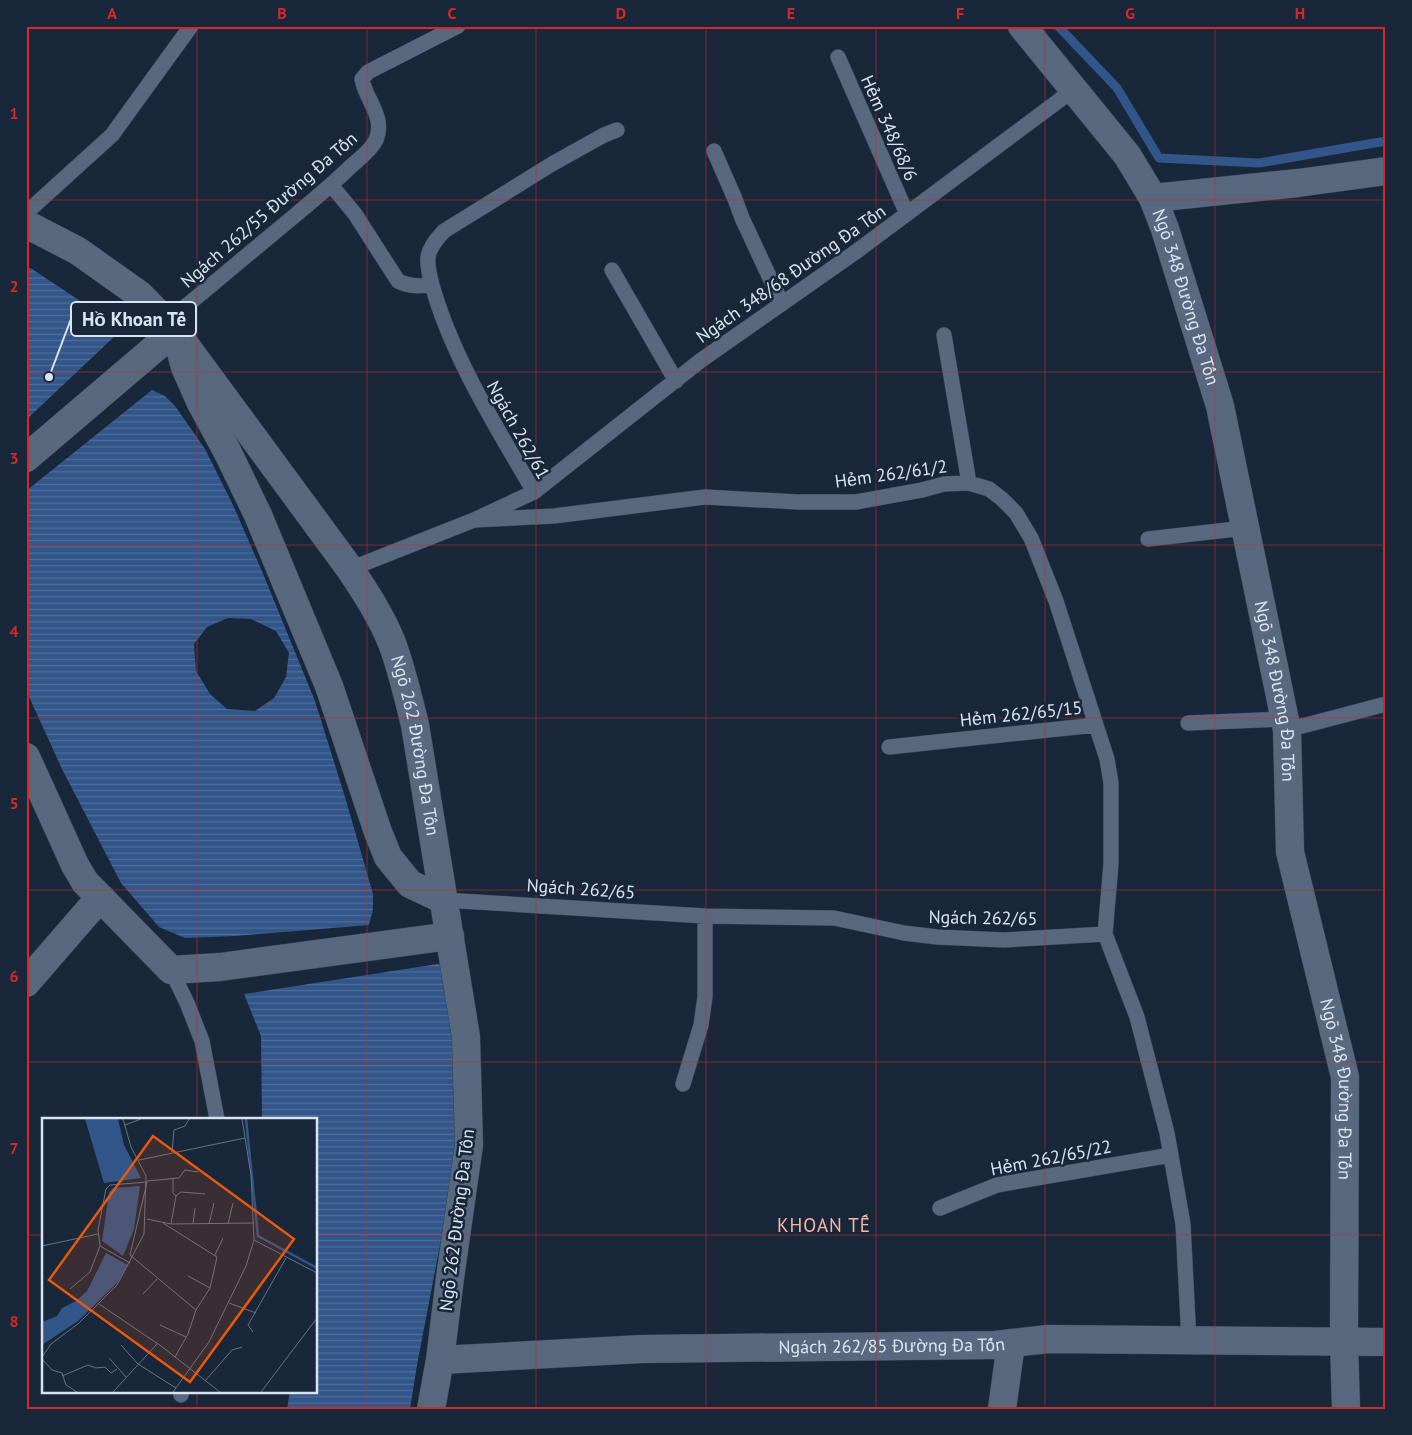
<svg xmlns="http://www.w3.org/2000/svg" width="1412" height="1435" font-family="'PT Sans',sans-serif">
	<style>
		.water { fill: url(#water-rules); fill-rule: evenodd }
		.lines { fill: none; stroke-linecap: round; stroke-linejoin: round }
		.stream { stroke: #325689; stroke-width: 9 }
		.lane-casing { stroke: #374253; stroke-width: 16 }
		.street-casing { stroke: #374253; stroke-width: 29 }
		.lane { stroke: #57687f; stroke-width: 15 }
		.street { stroke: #57687f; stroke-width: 28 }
		.grid { fill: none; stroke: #d62828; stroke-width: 1; stroke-opacity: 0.55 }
		.labels { text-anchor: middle; stroke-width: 5; stroke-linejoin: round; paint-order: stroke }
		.street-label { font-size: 18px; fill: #dae4f1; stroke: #19273b }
		.neighbourhood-label { font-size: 19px; letter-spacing: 1px; fill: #f6b6a1; stroke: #19273b }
		.inset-river { fill: none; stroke: #325689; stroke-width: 2.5 }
		.inset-road { fill: none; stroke: #667384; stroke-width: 1 }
		.view { fill: #e8590c; fill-opacity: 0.15; stroke: #e8590c; stroke-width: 2.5 }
		.inset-edge { fill: none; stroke: #dae4f1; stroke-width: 2.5 }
		.leader { fill: none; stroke: #dae4f1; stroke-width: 2 }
		.callout-dot { fill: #dae4f1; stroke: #19273b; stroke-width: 2 }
		.callout { fill: #19273b; stroke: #dae4f1; stroke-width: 2 }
		.callout-label { font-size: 19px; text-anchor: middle; font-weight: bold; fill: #dae4f1 }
		.neatline { fill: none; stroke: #d62828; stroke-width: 2 }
		.grid-label { font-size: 16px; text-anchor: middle; font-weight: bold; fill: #d62828 }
	</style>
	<defs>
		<pattern id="water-rules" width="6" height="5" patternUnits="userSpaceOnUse" patternTransform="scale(1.25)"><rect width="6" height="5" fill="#325689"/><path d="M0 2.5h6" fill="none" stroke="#4f6e9a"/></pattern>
	</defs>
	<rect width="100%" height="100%" fill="#19273b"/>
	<path class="water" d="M26,266L32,269L112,322L117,334L26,420Z
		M152,390L165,396L175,406L205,449L233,505L264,576L315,701L345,797L373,894V909L369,925L236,936L185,938L159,927L121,883L62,769L26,690V491ZM228,618L251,619L276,631L289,653L286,677L274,698L255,711L227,709L210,694L196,671L194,644L207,627Z
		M444,963L462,1131L417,1365L410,1409H287L290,1391H316V1119H262L261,1036L244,994Z"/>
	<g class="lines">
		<path class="stream" d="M1058,26L1117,88L1159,158L1259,163L1386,141"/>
		<g class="lane-casing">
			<path id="lane" d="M838,57L907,214
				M714,151L735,199L742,218L782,304
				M331,185L355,214L398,281C410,287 419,286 432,285C453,359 496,426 534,492L474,520L350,569
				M26,213L112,135L191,26
				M612,270L676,381
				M432,285C425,259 425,251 444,231L552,164L604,135L617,130
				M167,322C203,292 239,262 275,232C299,212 324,192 347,170C356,161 370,152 376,140C386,117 365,99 362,79L368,72L458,26
				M944,335L969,483
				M534,492L700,361L857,251L1073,90
				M474,520L554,516L705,497L798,502H856L922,490L944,484L969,483L989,489L1002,499L1016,513L1031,538L1056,601L1096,725
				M1148,539L1245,528
				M1188,723L1284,719
				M1287,730L1386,704
				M889,747L1096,725L1107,759L1111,783V864L1105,934
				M444,900L705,916L834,918L904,933L937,937L1004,940L1105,934L1137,1017L1167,1133L1183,1224L1189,1341
				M171,970L187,1003L202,1041L217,1119
				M683,1084L701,1025L705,997V916
				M940,1208L997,1185L1171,1155
				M181,1395L182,1391"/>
		</g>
		<g class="street-casing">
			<g id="street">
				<path id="s1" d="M1022,26L1127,155L1153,198L1165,229L1220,406L1287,730L1290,852L1345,1077L1344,1342L1346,1409"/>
				<path d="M1153,198L1298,183L1386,171"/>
				<path id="s2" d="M26,224L78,251L140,295L175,331L350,569C366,593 381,616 392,643C402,670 408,697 415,725L466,1037L469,1145L450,1278L440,1360L431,1409"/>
				<path d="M26,458L175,331L185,367L200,401L228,453L258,515L329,686L378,832L388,857L410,884L444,900"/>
				<path d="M26,757L75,865L85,882L171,970L220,967L450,936"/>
				<path d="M26,983L91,908L101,898"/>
				<path id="s3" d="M440,1360L642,1349L995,1345L1048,1339L1386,1342"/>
				<path d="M1002,1409L1011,1343"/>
			</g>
		</g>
		<use href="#lane" class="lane"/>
		<use href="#street" class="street"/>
	</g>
	<path class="grid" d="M197,26V1119M367,26V1409M536,26V1409M706,26V1409M876,26V1409M1045,26V1409M1215,26V1409M26,200H1386M26,372H1386M26,545H1386M26,718H1386M26,890H1386M26,1062H1386M26,1235H44M316,1235H1386M197,1391V1409"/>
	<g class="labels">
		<g class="street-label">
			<text transform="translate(889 128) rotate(66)" y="6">Hẻm 348/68/6</text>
			<text transform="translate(269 210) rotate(-41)" y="6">Ngách 262/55 Đường Đa Tốn</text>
			<text transform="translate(791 274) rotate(-35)" y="6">Ngách 348/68 Đường Đa Tốn</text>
			<text dy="6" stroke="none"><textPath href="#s1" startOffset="321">Ngõ 348 Đường Đa Tốn</textPath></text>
			<text transform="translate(518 430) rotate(61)" y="6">Ngách 262/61</text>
			<text transform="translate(891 474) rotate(-8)" y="6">Hẻm 262/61/2</text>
			<text dy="6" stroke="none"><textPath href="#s1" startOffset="726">Ngõ 348 Đường Đa Tốn</textPath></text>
			<text transform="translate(1021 714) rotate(-6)" y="6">Hẻm 262/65/15</text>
			<text dy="6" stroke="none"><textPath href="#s2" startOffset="671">Ngõ 262 Đường Đa Tôn</textPath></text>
			<text transform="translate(581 889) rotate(4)" y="6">Ngách 262/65</text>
			<text transform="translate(983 918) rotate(1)" y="6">Ngách 262/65</text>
			<text dy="6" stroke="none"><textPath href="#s1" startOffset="1131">Ngõ 348 Đường Đa Tốn</textPath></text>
			<text transform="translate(1051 1158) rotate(-11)" y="6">Hẻm 262/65/22</text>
			<text transform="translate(457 1220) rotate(-83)" y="6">Ngõ 262 Đường Đa Tôn</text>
			<text dy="6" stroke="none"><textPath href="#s3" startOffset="452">Ngách 262/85 Đường Đa Tốn</textPath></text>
		</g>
		<g class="neighbourhood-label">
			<text x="824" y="1232">KHOAN TẾ</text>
		</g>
	</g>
	<g transform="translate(42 1118)">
		<rect width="275" height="275" fill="#19273b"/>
		<path d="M43,1H76L82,27L99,60L62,65ZM98,68L92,111L81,138L60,123L67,74L71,70ZM64,135L86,147L75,165L36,203L0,227V204L15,198L20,190L34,183L45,173Z" fill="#325689"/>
		<path class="inset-river" d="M204,1L216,118L275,150"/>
		<path class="inset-road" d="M83,7L99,1M130,34L132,12L143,8L147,1M97,42L203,20M105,63L137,60L143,52L156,54M134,78L139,74L163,76M105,101L129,106L134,78L131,75V61M121,105L175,139L168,170M129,106L212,105M151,106L153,90M167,106L172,85M186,106L191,85M212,122L275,155M0,128L56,116M173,137L181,120M88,145L58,128L56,112L64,71L68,67L105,64L88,137L154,192L146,216L133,239M146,158L168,170L154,192M28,171L48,154L58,128M101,176L115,161M187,185L214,195M57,186L119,228L178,274M118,207L144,219M211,214L206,207L244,140M79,227L96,246L134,270M0,239L9,226L37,205L75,167L102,116L104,58L89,29L81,1M67,240L84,259M0,241L10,252L20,255L24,267L35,274M20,258L46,247L54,250L63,249L69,255L75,251M164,262L190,232L200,229M71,274L115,226M131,274L167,224L204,148L212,122L209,57L200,1M219,274L275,200"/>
		<path class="view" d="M111,18L252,121L148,264L7,162Z"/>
		<rect width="275" height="275" class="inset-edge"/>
	</g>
	<path class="leader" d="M49 377L71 319"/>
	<circle class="callout-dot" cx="49" cy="377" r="5"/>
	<rect class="callout" x="71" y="302" width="125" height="34" rx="5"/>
	<g class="callout-label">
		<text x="134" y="326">Hồ Khoan Tế</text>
	</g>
	<rect width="1412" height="1435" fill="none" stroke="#19273b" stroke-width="55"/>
	<rect x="28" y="28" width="1356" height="1380" class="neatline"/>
	<g class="grid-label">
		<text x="112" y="19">A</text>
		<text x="282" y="19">B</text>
		<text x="452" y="19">C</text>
		<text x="621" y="19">D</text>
		<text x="791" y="19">E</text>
		<text x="960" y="19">F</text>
		<text x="1130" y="19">G</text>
		<text x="1300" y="19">H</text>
		<text x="14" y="119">1</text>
		<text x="14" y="292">2</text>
		<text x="14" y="464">3</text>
		<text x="14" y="637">4</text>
		<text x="14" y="809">5</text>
		<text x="14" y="982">6</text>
		<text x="14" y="1154">7</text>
		<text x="14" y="1327">8</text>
	</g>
</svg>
